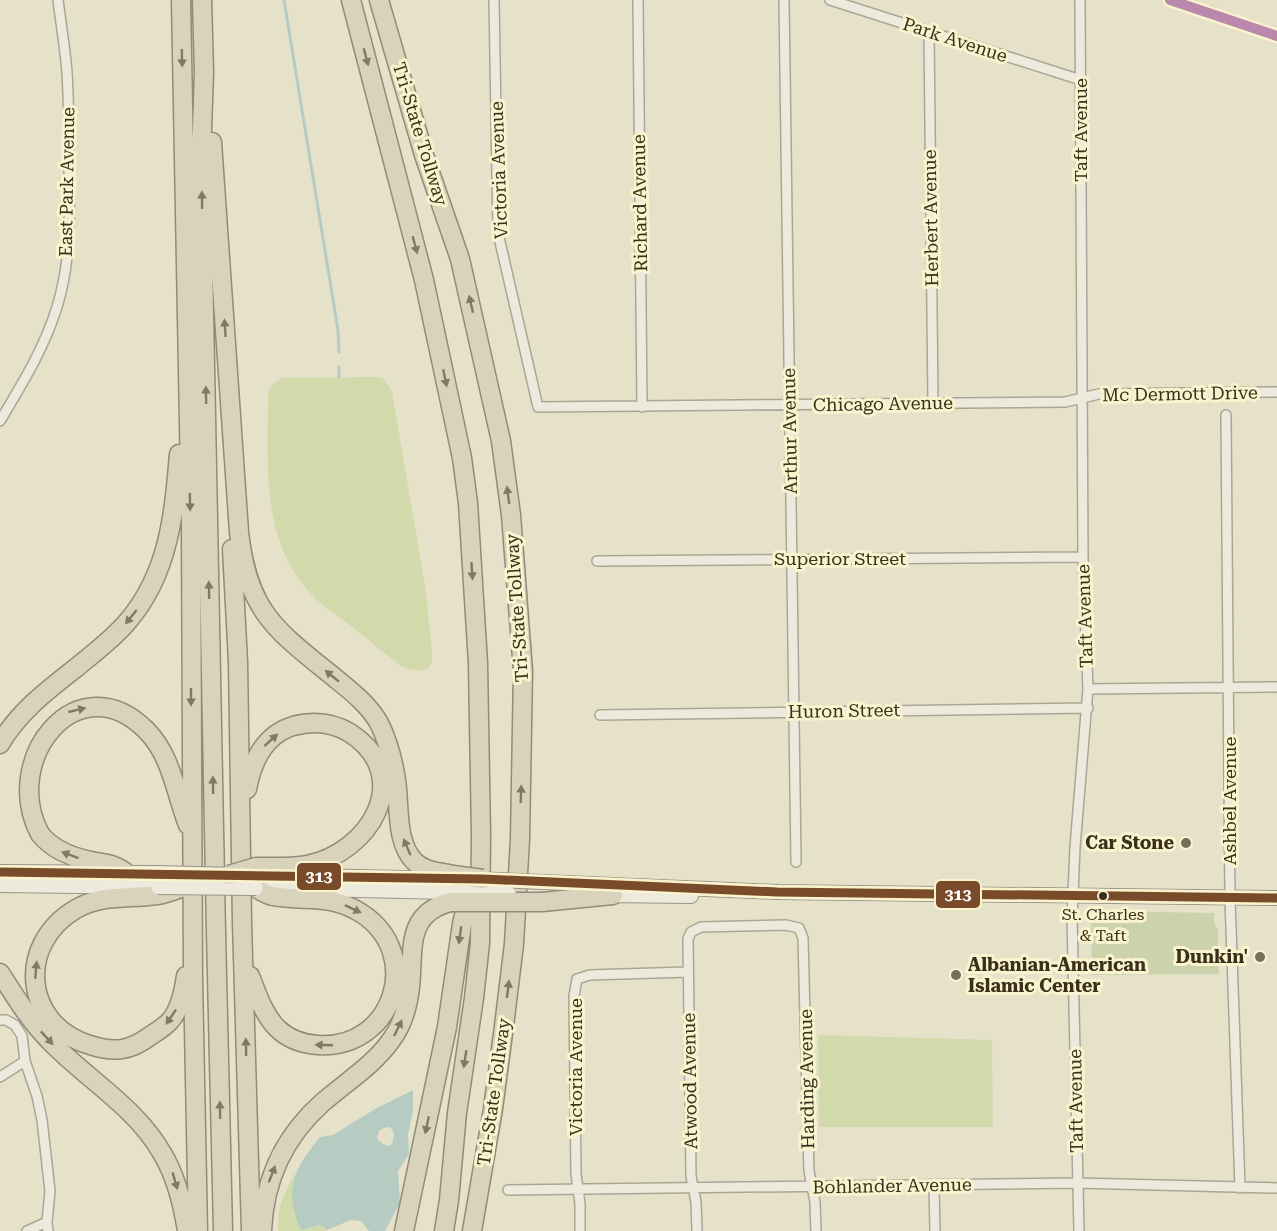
<svg xmlns="http://www.w3.org/2000/svg" width="1277" height="1231" font-family="'Roboto Serif',serif">
	<style>
		.green { fill: #d2d9ab }
		.cemetery { fill: #ccd2ab }
		.water { fill: #b6ccc2; fill-rule: evenodd }
		.lines { fill: none; stroke-linecap: round; stroke-linejoin: round }
		.stream { stroke: #b6ccc2; stroke-width: 3 }
		.street-casing { stroke: #aba694; stroke-width: 12 }
		.secondary-casing { stroke: #9a9584; stroke-width: 16 }
		.highway-casing { stroke: #908b7b; stroke-width: 21 }
		.street { stroke: #edeadd; stroke-width: 9 }
		.secondary { stroke: #edeadd; stroke-width: 14 }
		.highway { stroke: #dad3bb; stroke-width: 18 }
		.rail { stroke: #aca99d; stroke-width: 3; stroke-dasharray: 10 10; stroke-linecap: butt }
		.secondary-bridge-casing { stroke: #9a9584; stroke-width: 16; stroke-linecap: butt }
		.highway-bridge-casing { stroke: #908b7b; stroke-width: 21; stroke-linecap: butt }
		.secondary-bridge { stroke: #edeadd; stroke-width: 14 }
		.highway-bridge { stroke: #dad3bb; stroke-width: 18 }
		.bus-1-casing { stroke: #f9f3ce; stroke-width: 14 }
		.bus-1 { stroke: #7a4b2a; stroke-width: 9 }
		.rail-1-casing { stroke: #f9f3ce; stroke-width: 15 }
		.rail-1 { stroke: #b988ac; stroke-width: 10 }
		.oneway { fill: #827963 }
		.poi-dot { fill: #766e58; stroke: #f9f3ce; stroke-width: 2 }
		.bus-dot { fill: #3a2f1b; stroke: #f9f3ce; stroke-width: 2 }
		.labels { text-anchor: middle; stroke-width: 6; stroke-linejoin: round; paint-order: stroke }
		.bus-label { font-size: 16px; fill: #3a2f1b; stroke: #f9f3ce }
		.street-label { font-size: 18px; fill: #3a2f1b; stroke: #f9f3ce }
		.poi-label { font-size: 18px; font-weight: bold; fill: #3a2f1b; stroke: #f9f3ce; text-anchor: end }
		.line-badge { stroke: #f9f3ce; stroke-width: 2 }
		.badge-label { font-size: 16px; text-anchor: middle; font-weight: bold; fill: #fff }
	</style>
	<rect width="100%" height="100%" fill="#e6e2ca"/>
	<path class="green" d="M377,377L383,378L392,392L426,592L432,654V663L428,669C416,672 410,670 399,665C379,648 359,632 338,616C329,609 318,602 310,593C260,539 268,461 268,393L270,387L282,378Z
		M818,1035L992,1040L993,1127H819Z
		M295,1173L292,1187L301,1229L320,1225L327,1231H278C278,1203 283,1197 295,1173Z"/>
	<path class="cemetery" d="M1099,911L1214,913V922L1218,930L1219,974L1092,975L1091,921Z"/>
	<path class="water" d="M413,1090V1111L408,1135L409,1154L398,1171L400,1203L385,1231H369L361,1221L351,1220L327,1230L320,1225L301,1230C283,1188 294,1169 320,1137L333,1135L375,1109ZM390,1127L394,1133L393,1141L390,1146L383,1144L377,1138L379,1131L384,1128Z"/>
	<g class="lines">
		<path class="stream" d="M284,0L338,330L339,352
			M339,377V367"/>
		<g class="street-casing">
			<path id="street" d="M494,0L498,233L538,407L1065,402L1099,394L1277,392
				M638,0L642,407
				M784,0L796,862
				M830,0L1081,80
				M929,33L933,403
				M1226,415L1230,899L1240,1188
				M0,421C22,384 44,349 57,307C71,262 70,215 69,168C69,136 69,104 67,72C65,48 61,24 58,0
				M597,561L1083,557
				M1088,689L1277,687
				M600,715L1088,708
				M0,1020H6L15,1025L22,1036L25,1061L37,1096L42,1120L50,1191L47,1222L48,1231
				M0,1077L25,1061
				M934,1185L935,1231
				M508,1190L1077,1183L1277,1188
				M27,1231L47,1222
				M580,1231V1204L576,1174L574,996L577,979L590,975L687,972
				M697,1231L696,1202L691,1176L688,939L691,932L701,927L786,925L799,928L803,938L809,1171L815,1202L816,1231
				M1079,1231L1072,917L1075,847L1088,689L1083,557L1080,0"/>
		</g>
		<g class="secondary-casing">
			<path id="secondary" d="M0,872L157,873
				M272,875L445,879
				M543,882L777,892L1277,898
				M0,885L158,887
				M264,888L451,892
				M605,895L691,896"/>
		</g>
		<g class="highway-casing">
			<path id="highway" d="M181,0L191,529L193,977L198,1231
				M202,0L204,72L201,159L216,932L223,1231
				M351,0L424,280L462,458L468,503L478,663L481,836L480,943L474,998L457,1113L449,1200L444,1231
				M379,0L424,155L460,259L501,441L511,515L523,671L520,839L514,944L504,1026L493,1109L472,1231
				M212,142L239,532C248,613 276,630 335,678C351,691 369,705 379,723C388,741 393,760 396,780C400,805 395,843 415,862C425,872 440,872 453,875
				M232,549L238,662L242,922L251,1231
				M0,744C19,711 48,690 77,667C95,652 113,639 128,621C169,573 174,514 179,454
				M247,789C252,762 264,735 293,726C312,721 332,722 350,733C416,776 370,853 307,865C290,868 273,867 256,867
				M125,872C112,863 106,864 91,861C71,857 53,850 40,834C0,759 78,662 146,730C172,756 175,792 188,825
				M183,887C175,890 166,894 157,895C129,899 102,894 76,909C16,944 23,1025 90,1045C114,1053 130,1051 150,1036C156,1032 163,1028 169,1022C179,1012 184,990 186,976
				M542,902L613,895
				M0,973C15,996 29,1020 49,1040C85,1078 135,1106 162,1153C176,1176 183,1205 187,1231
				M250,976C257,993 263,1014 277,1028C288,1039 303,1044 318,1045C393,1050 425,954 361,913C330,893 304,902 273,896C267,895 261,891 256,888
				M262,1231C264,1181 284,1137 322,1103C346,1082 374,1065 392,1039C403,1024 408,1005 410,987C414,950 405,914 450,902
				M404,1231L447,1027L462,924L470,888"/>
		</g>
		<use href="#street" class="street"/>
		<use href="#secondary" class="secondary"/>
		<use href="#highway" class="highway"/>
		<path class="rail" d="M1189,0L1277,30"/>
		<g class="secondary-bridge-casing">
			<path id="secondary-bridge" d="M157,873L236,875
				M473,879L543,882
				M158,887L256,888
				M451,892L509,894"/>
		</g>
		<g class="highway-bridge-casing">
			<path id="highway-bridge" d="M229,875L256,867
				M453,875L483,879
				M450,902H542"/>
		</g>
		<use href="#secondary-bridge" class="secondary-bridge"/>
		<use href="#highway-bridge" class="highway-bridge"/>
		<g class="bus-1-casing">
			<path id="bus-1" d="M0,872L483,879L777,892L1277,898"/>
		</g>
		<use href="#bus-1" class="bus-1"/>
		<g class="rail-1-casing">
			<path id="rail-1" d="M1170,0L1277,36"/>
		</g>
		<use href="#rail-1" class="rail-1"/>
	</g>
	<defs><path id="oneway-solid" d="M-6-.8H1V-3.2L6.5 0L1 3.2V.8H-6Z" transform="scale(1.5)"/></defs>
	<g class="oneway">
		<use href="#oneway-solid" transform="translate(366 57) rotate(75)"/>
		<use href="#oneway-solid" transform="translate(182 58) rotate(89)"/>
		<use href="#oneway-solid" transform="translate(202 200) rotate(-91)"/>
		<use href="#oneway-solid" transform="translate(415 245) rotate(75)"/>
		<use href="#oneway-solid" transform="translate(471 304) rotate(-103)"/>
		<use href="#oneway-solid" transform="translate(225 328) rotate(-94)"/>
		<use href="#oneway-solid" transform="translate(445 378) rotate(78)"/>
		<use href="#oneway-solid" transform="translate(206 395) rotate(-91)"/>
		<use href="#oneway-solid" transform="translate(508 495) rotate(-98)"/>
		<use href="#oneway-solid" transform="translate(190 502) rotate(89)"/>
		<use href="#oneway-solid" transform="translate(472 571) rotate(86)"/>
		<use href="#oneway-solid" transform="translate(209 590) rotate(-91)"/>
		<use href="#oneway-solid" transform="translate(131 617) rotate(129)"/>
		<use href="#oneway-solid" transform="translate(332 676) rotate(-141)"/>
		<use href="#oneway-solid" transform="translate(191 697) rotate(90)"/>
		<use href="#oneway-solid" transform="translate(77 710) rotate(-13)"/>
		<use href="#oneway-solid" transform="translate(271 740) rotate(-42)"/>
		<use href="#oneway-solid" transform="translate(213 785) rotate(-91)"/>
		<use href="#oneway-solid" transform="translate(521 794) rotate(-88)"/>
		<use href="#oneway-solid" transform="translate(407 847) rotate(-113)"/>
		<use href="#oneway-solid" transform="translate(70 855) rotate(-159)"/>
		<use href="#oneway-solid" transform="translate(353 909) rotate(25)"/>
		<use href="#oneway-solid" transform="translate(460 935) rotate(98)"/>
		<use href="#oneway-solid" transform="translate(36 970) rotate(-85)"/>
		<use href="#oneway-solid" transform="translate(508 989) rotate(-83)"/>
		<use href="#oneway-solid" transform="translate(171 1017) rotate(124)"/>
		<use href="#oneway-solid" transform="translate(398 1028) rotate(-64)"/>
		<use href="#oneway-solid" transform="translate(47 1038) rotate(47)"/>
		<use href="#oneway-solid" transform="translate(324 1045) rotate(-178)"/>
		<use href="#oneway-solid" transform="translate(246 1047) rotate(-91)"/>
		<use href="#oneway-solid" transform="translate(465 1059) rotate(99)"/>
		<use href="#oneway-solid" transform="translate(220 1110) rotate(-91)"/>
		<use href="#oneway-solid" transform="translate(427 1125) rotate(102)"/>
		<use href="#oneway-solid" transform="translate(272 1174) rotate(-69)"/>
		<use href="#oneway-solid" transform="translate(175 1181) rotate(74)"/>
	</g>
	<g class="poi-dot">
		<circle cx="1186" cy="843" r="6"/>
		<circle cx="1260" cy="957" r="6"/>
		<circle cx="956" cy="975" r="6"/>
	</g>
	<circle class="bus-dot" cx="1103" cy="896" r="5"/>
	<g class="labels">
		<g class="bus-label">
			<text x="1103" y="920">St. Charles<tspan x="1103" dy="21">&amp; Taft</tspan></text>
		</g>
		<g class="street-label">
			<text transform="translate(955 40) rotate(18)" y="6">Park Avenue</text>
			<text transform="translate(1081 130) rotate(-90)" y="6">Taft Avenue</text>
			<text transform="translate(420 134) rotate(73)" y="6">Tri-State Tollway</text>
			<text transform="translate(499 170) rotate(-92)" y="6">Victoria Avenue</text>
			<text transform="translate(67 182) rotate(-89)" y="6">East Park Avenue</text>
			<text transform="translate(640 203) rotate(-91)" y="6">Richard Avenue</text>
			<text transform="translate(931 218) rotate(-91)" y="6">Herbert Avenue</text>
			<text transform="translate(1180 394) rotate(-1)" y="6">Mc Dermott Drive</text>
			<text transform="translate(883 404) rotate(-1)" y="6">Chicago Avenue</text>
			<text transform="translate(790 431) rotate(-91)" y="6">Arthur Avenue</text>
			<text x="840" y="565">Superior Street</text>
			<text transform="translate(517 608) rotate(-94)" y="6">Tri-State Tollway</text>
			<text transform="translate(1085 616) rotate(-92)" y="6">Taft Avenue</text>
			<text transform="translate(844 711) rotate(-1)" y="6">Huron Street</text>
			<text transform="translate(1230 801) rotate(-90)" y="6">Ashbel Avenue</text>
			<text transform="translate(576 1067) rotate(-90)" y="6">Victoria Avenue</text>
			<text transform="translate(807 1079) rotate(-91)" y="6">Harding Avenue</text>
			<text transform="translate(690 1081) rotate(-91)" y="6">Atwood Avenue</text>
			<text transform="translate(494 1092) rotate(-82)" y="6">Tri-State Tollway</text>
			<text transform="translate(1076 1101) rotate(-91)" y="6">Taft Avenue</text>
			<text transform="translate(892 1186) rotate(-1)" y="6">Bohlander Avenue</text>
		</g>
		<g class="poi-label">
			<text x="1174" y="849">Car Stone</text>
			<text x="1248" y="963">Dunkin'</text>
			<text x="968" y="971" text-anchor="start">Albanian-American<tspan x="968" dy="21">Islamic Center</tspan></text>
		</g>
	</g>
	<g class="line-badge">
		<rect x="296" y="862" width="46" height="29" rx="6" fill="#7a4b2a"/>
		<rect x="935" y="880" width="46" height="29" rx="6" fill="#7a4b2a"/>
	</g>
	<g class="badge-label">
		<text x="319" y="882">313</text>
		<text x="958" y="900">313</text>
	</g>
</svg>
